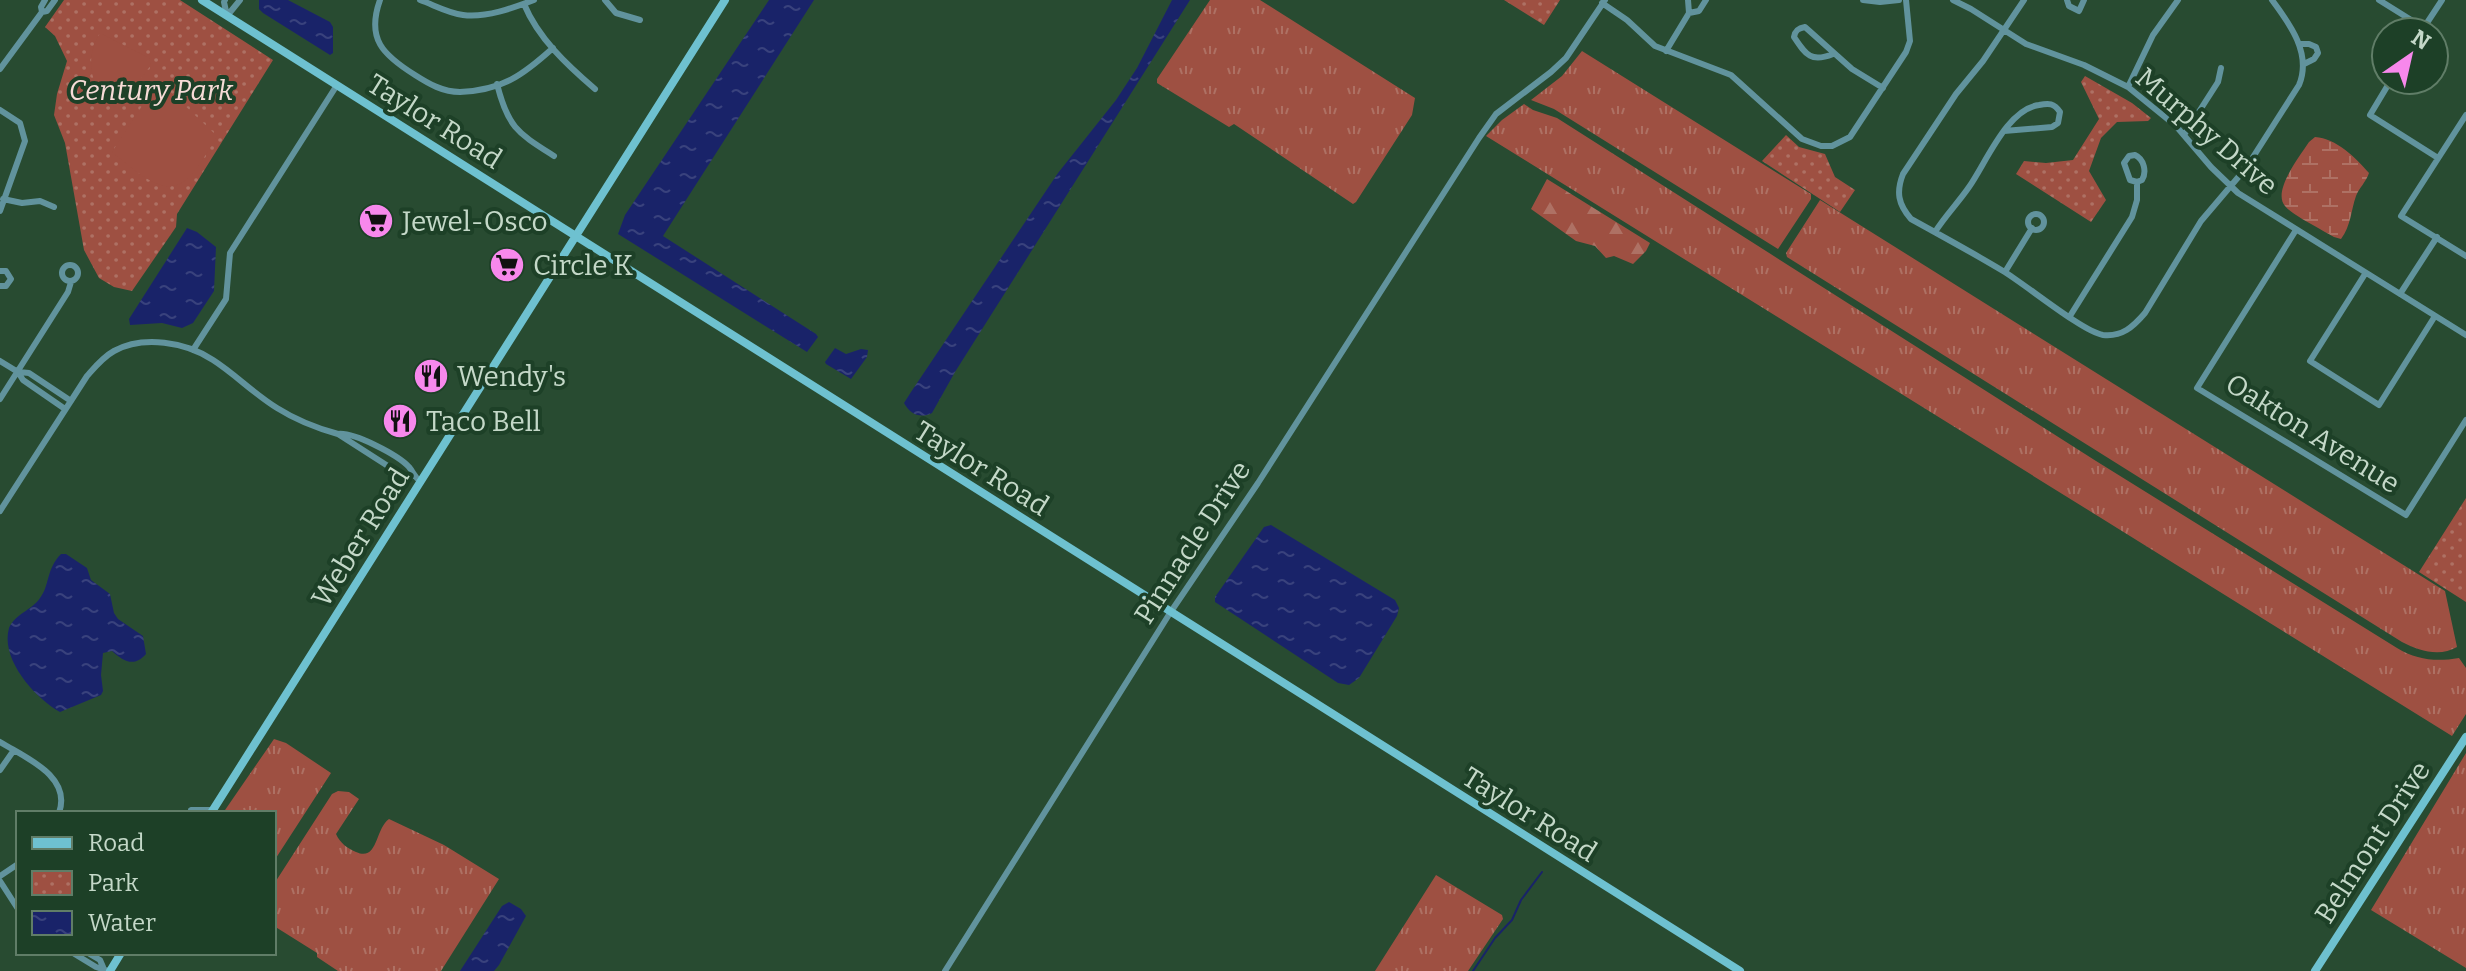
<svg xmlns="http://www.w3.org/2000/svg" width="2466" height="971" font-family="Bitter,serif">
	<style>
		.grass { fill: url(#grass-tufts) }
		.forest { fill: url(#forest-firs) }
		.wetland { fill: url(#wetland-marsh) }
		.park { fill: url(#park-dots) }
		.pitch { fill: #9e5042 }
		.water { fill: url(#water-ripples) }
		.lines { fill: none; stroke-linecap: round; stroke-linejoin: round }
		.stream { stroke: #192369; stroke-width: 2 }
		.street { stroke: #61939d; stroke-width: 6 }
		.secondary { stroke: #6ec1d0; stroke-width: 8 }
		.labels { text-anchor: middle; stroke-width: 8; stroke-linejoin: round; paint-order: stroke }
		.park-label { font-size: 28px; font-style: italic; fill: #f7dcd7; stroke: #1d4027 }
		.street-label { font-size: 28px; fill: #c4d8c8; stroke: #1d4027 }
		.poi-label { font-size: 28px; fill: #c4d8c8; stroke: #1d4027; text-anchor: start }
	</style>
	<defs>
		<pattern id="grass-tufts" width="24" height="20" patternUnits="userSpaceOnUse" patternTransform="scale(2)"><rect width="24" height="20" fill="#9e5042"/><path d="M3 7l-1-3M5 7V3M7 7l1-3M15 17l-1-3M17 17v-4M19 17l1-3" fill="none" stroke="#ae7164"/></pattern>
		<pattern id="forest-firs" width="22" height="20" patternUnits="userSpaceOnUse" patternTransform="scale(2)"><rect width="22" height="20" fill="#9e5042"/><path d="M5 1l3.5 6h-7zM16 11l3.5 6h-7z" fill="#ae7164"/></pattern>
		<pattern id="wetland-marsh" width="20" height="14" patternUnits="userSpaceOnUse" patternTransform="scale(2)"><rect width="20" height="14" fill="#9e5042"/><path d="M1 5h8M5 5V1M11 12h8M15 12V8" fill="none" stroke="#ae7164"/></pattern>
		<pattern id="park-dots" width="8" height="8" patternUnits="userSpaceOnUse" patternTransform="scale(2)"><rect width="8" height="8" fill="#9e5042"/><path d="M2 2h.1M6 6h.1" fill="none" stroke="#ae7164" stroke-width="1.8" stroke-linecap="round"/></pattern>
		<pattern id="water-ripples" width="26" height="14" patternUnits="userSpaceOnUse" patternTransform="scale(2)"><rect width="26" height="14" fill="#192369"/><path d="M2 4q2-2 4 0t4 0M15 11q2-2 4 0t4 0" fill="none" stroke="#39427d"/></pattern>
	</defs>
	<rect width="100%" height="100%" fill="#284b31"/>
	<path class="grass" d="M1210,0H1260L1415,98L1412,115L1356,202L1353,204L1234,124L1229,127L1157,83V79Z
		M1582,51L1811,194V199L1778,249L1554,109L1531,100L1562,76Z
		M1524,104L1533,110L1557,118L2096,461L2397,648C2417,660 2436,662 2459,658L2466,668V714L2452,736L1486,136L1502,120Z
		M1820,200L2445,591L2457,647C2440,657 2419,651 2402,642L1787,257L1786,253Z
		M274,739L286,743L331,773L274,861V813H223Z
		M2466,753V968L2371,910Z
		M338,791L349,792L359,799L336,834C340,843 347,848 356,852C378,862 375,829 389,819L444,845L499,879L441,971H338L317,957V953L274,926V884L332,794Z
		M1436,875L1502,915L1503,919L1468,971H1375Z"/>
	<path class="forest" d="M1547,179L1650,243L1646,251L1633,264L1614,256L1606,258L1595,246L1576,241L1531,209Z"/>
	<path class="wetland" d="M2315,137C2336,138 2356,158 2369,173C2366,182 2359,188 2356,196C2351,210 2351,226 2341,239L2334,237C2323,230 2292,215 2285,206C2272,191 2300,156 2309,142Z"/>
	<path class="park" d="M64,0H180L273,60L177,214L176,227L132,291L114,287L99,278L84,250L65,143L54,115L57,94L67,61L55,36L45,27Z
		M1504,0H1560L1544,25Z
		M2085,76L2132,103L2151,118L2148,121L2117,122L2101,138L2089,171L2106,200L2091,222L2016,174L2024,161L2046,163L2073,160L2099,119L2081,82Z
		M1786,135L1799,147L1825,154L1835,177L1855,190L1840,212L1762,161Z
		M2466,498V602L2419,572Z"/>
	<path class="pitch" d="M100,33L149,58L151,65L118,109C91,91 83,61 100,33Z
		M162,84L217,136C208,150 200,167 188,178C164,202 132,167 112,152L155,86Z"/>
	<path class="water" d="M259,0H288L330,22L333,27V53L330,55L263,13L259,9Z
		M769,0H814L663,236L816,334L818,337L807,352L618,234L625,215Z
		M1172,0H1190L955,372L932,413C920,419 910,414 904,403L911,392L1058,173L1116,100L1137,68Z
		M187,228L197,232L216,247L214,291L193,323L182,328L162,323L130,325L129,319Z
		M835,348L846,354L861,349L868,350L867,357L851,379L826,364L825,362Z
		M1271,525L1395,600L1399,608L1397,616L1359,678L1349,685L1338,683L1215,602V597L1264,527Z
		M61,554H66L87,568L91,580L110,594L114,613L118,619L143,636L146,654C134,668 123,661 112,651L103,653L101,675L103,691L101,695L60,712C35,698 0,659 9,628C15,614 32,610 40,598C50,585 46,569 61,554Z
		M509,902L521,909L526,916L499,965L494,971H460L502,906Z"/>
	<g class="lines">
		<path class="stream" d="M1473,971L1495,938L1512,920L1521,900L1542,872"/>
		<path class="street" d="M225,0L224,2L227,16
			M380,0C366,39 383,55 415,75C429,84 443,92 460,92C503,90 523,75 553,48
			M420,0C434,5 448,13 463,15C486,18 513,8 534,0
			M605,0L616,13L640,20
			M1688,0L1689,13
			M1863,0L1880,2L1899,0
			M1953,0L1971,9L2026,44L2084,65L2128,87L2176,126L2211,167L2238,193L2466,335
			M2024,0L1983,61L1956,94L1903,174C1896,192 1898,204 1911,219C1942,236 1973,253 2003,271C2025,284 2083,332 2103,335C2122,337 2133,327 2145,313L2201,221L2246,168L2299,85C2312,54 2290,24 2272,0
			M2067,0L2069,6L2079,11L2084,0
			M2379,0L2424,28
			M1602,3L1627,20L1655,46L1731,75L1802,139L1821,146H1832L1850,137L1906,52L1910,41L1906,0
			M524,4C538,38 567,65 595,89
			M42,12L41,7L45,0
			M227,16L240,0
			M2421,32L2442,0
			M2299,44H2309L2316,47L2318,53L2314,59L2304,64
			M1666,51L1689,13L1699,11L1706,0
			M1833,54C1811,63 1806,55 1794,37C1795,30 1799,28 1805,27L1852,69L1883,88
			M0,69L42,12L47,11L55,0
			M2391,80L2370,115L2438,158
			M497,84C508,128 518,133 554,156
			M2128,87L2153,35L2178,0
			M0,110L20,123L25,141L0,211
			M2466,115L2401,216L2466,256
			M2184,135L2218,82L2221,68
			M2135,155C2144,159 2147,172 2142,180L2137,182L2130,180L2124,163L2129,156Z
			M3,199L22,203L40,201L54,207
			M2028 222a8 8 0 1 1 16 0a8 8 0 1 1-16 0Z
			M2296,230L2197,388L2406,515L2466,420
			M1935,232C1945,216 1958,203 1969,187C1986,163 2007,109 2039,105C2049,103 2054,103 2060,112L2058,123L2052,127L2004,131
			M62 273a8 8 0 1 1 16 0a8 8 0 1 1-16 0Z
			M0,271H6L11,279L6,286H0
			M2005,272L2032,228
			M2365,274L2310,361L2379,405L2435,316
			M2400,294L2437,237
			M2070,316L2132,217L2137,200V182
			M193,350L226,299L230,253L337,85
			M0,361L18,372L23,380L65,409
			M19,372L29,373L71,401
			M0,399L68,292L71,282
			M338,434L405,477L413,476
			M0,511L87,376C95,367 103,357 114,351C143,335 186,342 213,360C235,374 254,394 277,408C296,420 316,428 338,434C354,432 398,455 409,467C414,473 414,477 421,482
			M0,742C26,758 72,776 59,813
			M0,770L14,750
			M192,813L191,810H213
			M0,876L18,864
			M0,881L18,909
			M73,953L96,967L109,971
			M88,953L100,960L103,967
			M945,971L1170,613L1258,483L1479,138L1496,114L1551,72L1566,58L1605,0"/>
		<path class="secondary" d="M202,0L1740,971
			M211,813L725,0
			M110,971L121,953
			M2315,971L2466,737"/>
	</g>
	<defs>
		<g id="supermarket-disc" transform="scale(1.8)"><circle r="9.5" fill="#f788ec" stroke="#1d4027"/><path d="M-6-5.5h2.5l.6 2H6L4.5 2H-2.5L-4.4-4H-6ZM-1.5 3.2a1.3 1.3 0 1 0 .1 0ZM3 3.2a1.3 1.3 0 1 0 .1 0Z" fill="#111"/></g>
		<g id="restaurant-disc" transform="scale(1.8)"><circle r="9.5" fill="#f788ec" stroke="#1d4027"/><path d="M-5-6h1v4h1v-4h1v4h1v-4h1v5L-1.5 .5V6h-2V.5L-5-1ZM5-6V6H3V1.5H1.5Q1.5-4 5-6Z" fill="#111"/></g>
	</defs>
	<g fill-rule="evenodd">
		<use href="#supermarket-disc" x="376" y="221"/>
		<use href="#supermarket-disc" x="507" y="265"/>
		<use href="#restaurant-disc" x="431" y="376"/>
		<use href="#restaurant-disc" x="400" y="421"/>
	</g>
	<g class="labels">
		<g class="park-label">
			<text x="151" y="100">Century Park</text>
		</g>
		<g class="street-label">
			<text transform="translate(435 121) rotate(32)" y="10">Taylor Road</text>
			<text transform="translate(2207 131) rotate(41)" y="10">Murphy Drive</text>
			<text transform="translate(2313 433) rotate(32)" y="10">Oakton Avenue</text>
			<text transform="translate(982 468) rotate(32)" y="10">Taylor Road</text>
			<text transform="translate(360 537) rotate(-58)" y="10">Weber Road</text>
			<text transform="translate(1192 542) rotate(-57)" y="10">Pinnacle Drive</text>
			<text transform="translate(1530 814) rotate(32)" y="10">Taylor Road</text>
			<text transform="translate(2372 842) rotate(-57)" y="10">Belmont Drive</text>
		</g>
		<g class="poi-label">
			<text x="402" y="231">Jewel-Osco</text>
			<text x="533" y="275">Circle K</text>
			<text x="457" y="386">Wendy's</text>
			<text x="426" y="431">Taco Bell</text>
		</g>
	</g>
	<rect x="16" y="811" width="260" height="144" fill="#1d4027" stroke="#607d67" stroke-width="2"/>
	<rect x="32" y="837" width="40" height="12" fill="#6ec1d0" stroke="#607d67" stroke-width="2"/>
	<text x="88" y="851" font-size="24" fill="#c4d8c8">Road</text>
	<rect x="32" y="871" width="40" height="24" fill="url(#park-dots)" stroke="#607d67" stroke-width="2"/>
	<text x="88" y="891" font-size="24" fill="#c4d8c8">Park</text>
	<rect x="32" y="911" width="40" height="24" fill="url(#water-ripples)" stroke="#607d67" stroke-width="2"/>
	<text x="88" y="931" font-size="24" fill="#c4d8c8">Water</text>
	<g transform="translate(2410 56) rotate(34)"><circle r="38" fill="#1d4027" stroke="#607d67" stroke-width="2"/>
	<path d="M0-6L14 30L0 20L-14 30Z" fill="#f788ec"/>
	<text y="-12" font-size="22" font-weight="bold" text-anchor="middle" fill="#c4d8c8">N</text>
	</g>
</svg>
